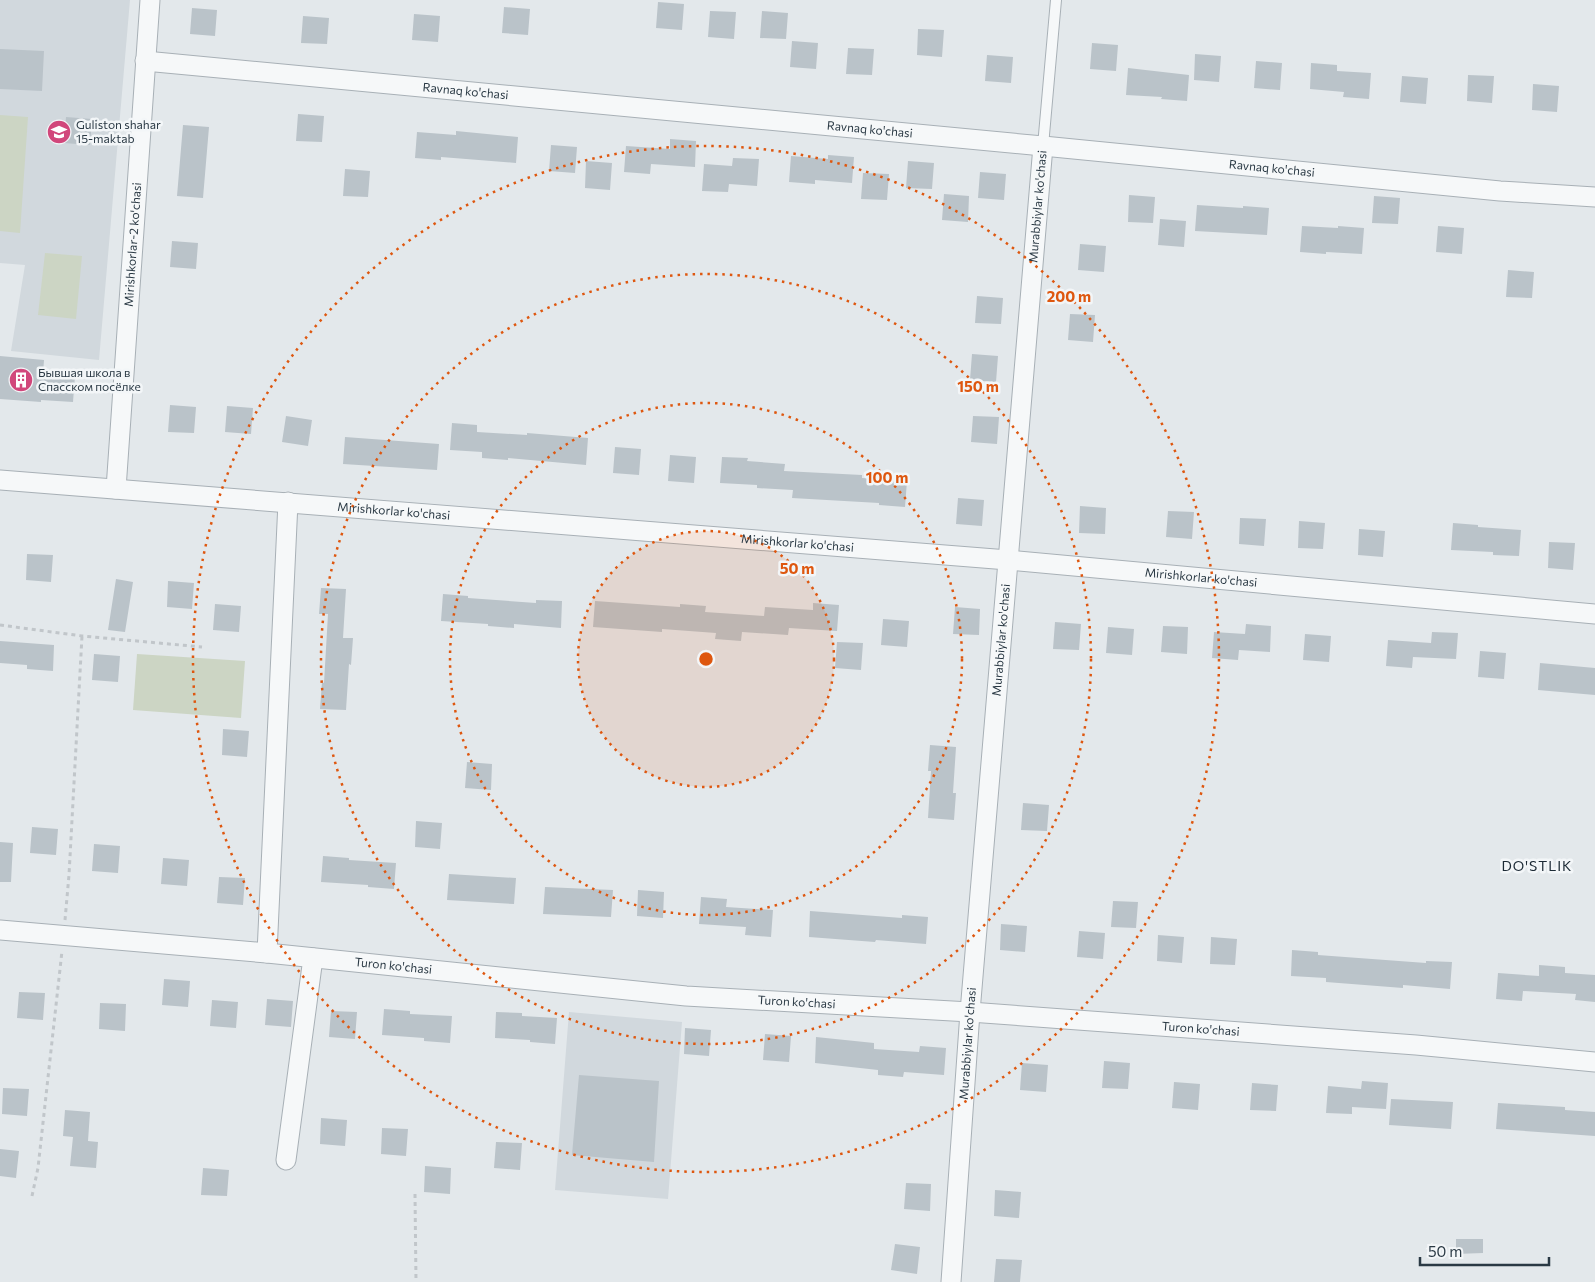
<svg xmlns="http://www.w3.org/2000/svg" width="1595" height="1282" font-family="Commissioner,sans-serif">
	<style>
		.built { fill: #d1d8dd }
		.green { fill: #ccd5c4 }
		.building { fill: #bac3c9 }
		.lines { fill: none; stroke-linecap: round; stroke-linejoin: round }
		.lane-casing { stroke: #a8b0b6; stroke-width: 12 }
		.street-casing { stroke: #a8b0b6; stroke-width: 21 }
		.path { stroke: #c1c6ca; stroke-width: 3; stroke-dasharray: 4 4; stroke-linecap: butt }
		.lane { stroke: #f6f8f9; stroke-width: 10 }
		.street { stroke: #f6f8f9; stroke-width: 19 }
		.ring { fill: none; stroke: #de570f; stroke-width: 2.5; stroke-dasharray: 2.5 5 }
		.labels { text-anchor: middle; stroke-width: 5; stroke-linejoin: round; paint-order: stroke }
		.street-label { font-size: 12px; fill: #2a3944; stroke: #f3f6f8 }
		.poi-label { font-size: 12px; fill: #2a3944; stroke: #f3f6f8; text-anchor: start }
		.neighbourhood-label { font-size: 14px; letter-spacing: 1px; fill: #1c2a35; stroke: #f3f6f8 }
		.centre { fill: #de570f; stroke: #f3f6f8; stroke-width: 2.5 }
		.ring-label { font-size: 15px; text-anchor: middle; font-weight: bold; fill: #de570f; stroke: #f3f6f8; stroke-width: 5; stroke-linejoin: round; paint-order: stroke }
	</style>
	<rect width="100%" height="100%" fill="#e3e8eb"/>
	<path class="built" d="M0,0H130L99,360L11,351L25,265L0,263Z
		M569,1012L682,1022L668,1199L555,1190Z"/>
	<path class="green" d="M0,115L28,117L20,233L0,231Z
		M45,253L82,256L76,319L38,315Z
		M137,654L245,661L241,718L133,710Z"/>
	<path class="building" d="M658,2L684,4L682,30L656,28Z
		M504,7L530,9L528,35L502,33Z
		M192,8L217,10L215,36L190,34Z
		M710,11L736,12L734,39L708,37Z
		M762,11L788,13L786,39L760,38Z
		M414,14L440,16L438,42L412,40Z
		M303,16L329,18L327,44L301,43Z
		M918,29L944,30L942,57L917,55Z
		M792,41L818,43L816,69L790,67Z
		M1092,43L1118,45L1116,71L1090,69Z
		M848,48L874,49L872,75L846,74Z
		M0,49L44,51L42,91L0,89Z
		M1195,54L1221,56L1219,82L1194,80Z
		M987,55L1013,57L1011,83L985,81Z
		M1256,61L1282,63L1280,90L1254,88Z
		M1311,63L1337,65V71L1371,73L1369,99L1343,97L1344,92L1310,89Z
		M1128,68L1189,75L1187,101L1161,99L1162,97L1126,95Z
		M1468,75L1494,76L1492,103L1467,101Z
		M1402,76L1428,78L1426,104L1400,102Z
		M1533,84L1559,86L1557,112L1532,110Z
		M298,114L324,116L322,142L296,141Z
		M66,117L92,119L90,145L64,143Z
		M183,125L209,127L203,198L177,196Z
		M456,131L518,137L516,163L441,157V160L415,158L417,132L456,135Z
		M670,139L696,141L695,167L651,164L650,174L624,172L626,146L670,149Z
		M551,145L577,147L575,173L549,171Z
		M828,155L854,157L852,183L815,180V184L789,182L791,156L828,159Z
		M733,158L759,159L757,186L729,184L728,192L702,191L704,164L732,166Z
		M586,161L612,163L610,190L585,188Z
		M908,161L934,163L932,189L906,188Z
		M345,169L370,171L368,197L343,196Z
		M980,172L1006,174L1004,200L978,198Z
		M863,173L889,174L887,200L861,199Z
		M944,194L969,196L968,222L942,220Z
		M1129,195L1155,197L1153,223L1128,222Z
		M1374,196L1400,198L1398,224L1372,223Z
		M1197,205L1243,208V206L1269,208L1267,235L1195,231Z
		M1160,219L1186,221L1184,247L1158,245Z
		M1302,226L1338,228V226L1364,228L1362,254L1326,252V254L1300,252Z
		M1438,226L1464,228L1462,254L1436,252Z
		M172,241L198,243L196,269L170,267Z
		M1080,244L1106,246L1104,272L1078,270Z
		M1508,270L1534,272L1532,298L1506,297Z
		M977,296L1003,298L1001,324L975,323Z
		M1070,314L1095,315L1093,342L1068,340Z
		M972,354L998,356L996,382L970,380Z
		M0,356L44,360L43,374L75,376L73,402L41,400V402L0,399Z
		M170,405L196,407L194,433L168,432Z
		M227,406L253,408L251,434L225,432Z
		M286,416L312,420L308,446L282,442Z
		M973,416L999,417L997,444L971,442Z
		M452,423L477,425V432L527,435V433L588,438L586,465L508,458V460L482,458V452L450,450Z
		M345,437L439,444L437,470L343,464Z
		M615,447L641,449L639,475L613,473Z
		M670,455L696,457L694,483L668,481Z
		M722,457L748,458L747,461L785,464L784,471L862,475V478L907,481L905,507L879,505V503L792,498L793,490L757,488V485L720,483Z
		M958,498L984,500L982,526L956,524Z
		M1080,506L1106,508L1105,534L1079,533Z
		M1168,511L1194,512L1192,539L1166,537Z
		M1240,518L1266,519L1264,546L1239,544Z
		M1299,521L1325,523L1323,549L1298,548Z
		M1453,523L1478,525V527L1521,530L1519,556L1493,555V552L1451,550Z
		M1359,529L1385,531L1383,557L1358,555Z
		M1549,542L1575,543L1573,570L1548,568Z
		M27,554L53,555L51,582L26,580Z
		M116,579L133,582L125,632L108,630Z
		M168,581L194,583L192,609L167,607Z
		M321,588L346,589L343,638H353L351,665L349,664L346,710L320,709L322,682L324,683L328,614H319Z
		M443,594L468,596V598L536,603V600L562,601L561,628L514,624V628L488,626V624L441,621Z
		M595,601L680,607V604L706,606L705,612L764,616L765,607L813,610V603L839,605L837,631L789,628L788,635L742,632L741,641L715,639L716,633L662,629V632L593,627Z
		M215,604L241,606L239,632L213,630Z
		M955,607L980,609L979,635L953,634Z
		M883,619L909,621L907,647L881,645Z
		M1055,622L1081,624L1079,650L1053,649Z
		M1246,624L1271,626L1270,652L1239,650L1238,660L1212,658L1214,632L1245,634Z
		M1163,626L1188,627L1187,654L1161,652Z
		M1108,627L1134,629L1132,655L1106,653Z
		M1432,632L1458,633L1456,659L1413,657L1412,668L1386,666L1388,640L1431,643Z
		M1305,634L1331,636L1329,662L1303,660Z
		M0,641L54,645L53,671L27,669V665L0,663Z
		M837,642L863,643L861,670L835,668Z
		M1480,651L1506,653L1504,679L1478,677Z
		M94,654L120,656L118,682L92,680Z
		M1540,663L1595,668V695L1538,690Z
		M223,729L249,731L247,757L222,755Z
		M930,745L956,747L953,793H956L954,820L928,818L931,771H928Z
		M467,762L492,764L491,790L465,788Z
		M1023,803L1049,805L1047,831L1021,830Z
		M416,821L442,823L440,849L415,847Z
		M32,827L58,829L56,855L30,853Z
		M0,842L13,843L11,882H0Z
		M94,844L120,846L118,873L92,871Z
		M323,856L349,858V860L396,863L394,889L368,887V885L321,882Z
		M163,858L189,860L187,886L161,884Z
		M449,874L516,878L514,904L447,900Z
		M219,877L245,878L243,905L217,903Z
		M545,887L613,890L611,917L543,914Z
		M638,890L664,892L663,918L637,916Z
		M701,897L727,899L726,907L773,910L771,937L745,935L746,927L699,924Z
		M1113,901L1138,902L1136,928L1111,927Z
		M810,911L902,918V915L928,917L926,944L876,940L875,942L809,937Z
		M1001,924L1027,926L1025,952L1000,950Z
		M1079,931L1105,933L1103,959L1077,957Z
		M1158,935L1184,937L1182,963L1157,961Z
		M1211,937L1237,939L1235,965L1210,964Z
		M1292,950L1318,952V955L1426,963V961L1452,962L1450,989L1403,985V988L1326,982V978L1291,976Z
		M1539,965L1565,967V973L1595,975V1002L1575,1000L1576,994L1523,991L1522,1001L1496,999L1498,973L1539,976Z
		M164,979L190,981L188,1007L162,1005Z
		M19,992L45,993L43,1020L17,1018Z
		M267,999L293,1001L291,1027L265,1025Z
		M212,1000L238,1002L236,1028L210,1026Z
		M100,1003L126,1004L125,1031L99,1029Z
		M384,1009L410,1011V1014L452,1016L450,1043L424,1041V1038L382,1035Z
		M331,1011L357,1012L355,1039L329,1037Z
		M496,1012L522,1013V1016L557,1018L555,1044L530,1042V1040L495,1038Z
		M685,1028L711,1030L709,1056L684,1054Z
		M765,1034L791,1036L789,1062L763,1060Z
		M816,1037L874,1043V1049L919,1052L920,1046L946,1048L944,1075L904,1072L903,1077L878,1075V1070L815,1063Z
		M1104,1061L1130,1063L1128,1089L1102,1088Z
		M1022,1063L1048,1065L1046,1092L1020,1090Z
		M579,1075L659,1081L654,1162L572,1155Z
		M1362,1081L1388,1083L1386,1109L1352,1107V1114L1326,1113L1328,1086L1361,1089Z
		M1174,1082L1200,1084L1198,1110L1172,1108Z
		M1252,1083L1278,1085L1276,1111L1250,1110Z
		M3,1088L29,1089L27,1116L2,1114Z
		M1391,1099L1453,1102L1451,1129L1389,1125Z
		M1498,1103L1565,1107V1110L1595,1112V1136L1496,1129Z
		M65,1110L90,1112L88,1141L98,1142L96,1168L70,1166L73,1137L63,1136Z
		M321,1118L347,1120L345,1146L320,1144Z
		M382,1128L408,1129L406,1156L381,1154Z
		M496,1142L522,1143L520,1170L494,1168Z
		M0,1149L19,1151L16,1178L0,1176Z
		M425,1166L451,1168L450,1194L424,1192Z
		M203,1168L229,1170L227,1196L201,1195Z
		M906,1183L931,1184L930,1211L904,1209Z
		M995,1190L1021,1192L1019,1218L994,1216Z
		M1456,1239H1483V1253L1456,1254Z
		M895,1244L920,1247L917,1274L891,1270Z
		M996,1259L1022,1260L1020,1282H994Z"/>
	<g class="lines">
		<g class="lane-casing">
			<path id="lane" d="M1043,146L1056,0"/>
		</g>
		<g class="street-casing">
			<g id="street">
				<path id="s1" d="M145,61L1043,146L1500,191L1595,197"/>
				<path id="s2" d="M0,480L1008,560L1595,614"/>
				<path id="s3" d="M116,489L150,0"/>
				<path id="s4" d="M0,930L267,953L686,996L970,1012L1416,1045L1595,1062"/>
				<path d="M267,953L288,502"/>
				<path d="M286,1160L313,958"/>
				<path id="s5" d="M951,1282L970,1012L1043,146"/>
			</g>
		</g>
		<path class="path" d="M0,625L82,636L202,647
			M65,920L69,875L82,636
			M415,1194L416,1282
			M32,1196L38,1168L62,951"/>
		<use href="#lane" class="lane"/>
		<use href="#street" class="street"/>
	</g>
	<circle cx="706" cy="659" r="128" fill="#de570f" fill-opacity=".12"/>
	<g class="ring">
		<circle cx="706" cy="659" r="128"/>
		<circle cx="706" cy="659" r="256"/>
		<circle cx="706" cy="659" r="385"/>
		<circle cx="706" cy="659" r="513"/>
	</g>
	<defs>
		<g id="school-disc" transform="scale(1.25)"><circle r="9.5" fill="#d1477b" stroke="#f3f6f8"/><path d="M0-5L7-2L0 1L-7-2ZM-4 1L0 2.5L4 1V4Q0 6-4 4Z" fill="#fff"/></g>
		<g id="building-disc" transform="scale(1.25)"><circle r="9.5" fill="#d1477b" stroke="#f3f6f8"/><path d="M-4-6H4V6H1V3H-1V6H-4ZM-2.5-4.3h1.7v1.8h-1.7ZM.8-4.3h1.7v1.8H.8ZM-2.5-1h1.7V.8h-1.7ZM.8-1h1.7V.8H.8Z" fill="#fff"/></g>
	</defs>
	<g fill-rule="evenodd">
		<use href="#school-disc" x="59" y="132"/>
		<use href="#building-disc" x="21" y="380"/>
	</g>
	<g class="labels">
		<g class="street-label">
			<text dy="4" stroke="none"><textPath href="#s1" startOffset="322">Ravnaq ko'chasi</textPath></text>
			<text dy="4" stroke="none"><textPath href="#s1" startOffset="728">Ravnaq ko'chasi</textPath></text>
			<text dy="4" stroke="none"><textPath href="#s1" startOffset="1132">Ravnaq ko'chasi</textPath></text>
			<text dy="4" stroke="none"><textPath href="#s5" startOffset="1079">Murabbiylar ko'chasi</textPath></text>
			<text dy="4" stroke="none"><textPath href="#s3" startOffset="245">Mirishkorlar-2 ko'chasi</textPath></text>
			<text dy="4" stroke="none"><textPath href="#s2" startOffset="395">Mirishkorlar ko'chasi</textPath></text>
			<text dy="4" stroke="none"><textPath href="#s2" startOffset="800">Mirishkorlar ko'chasi</textPath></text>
			<text dy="4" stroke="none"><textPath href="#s2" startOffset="1205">Mirishkorlar ko'chasi</textPath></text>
			<text dy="4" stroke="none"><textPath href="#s5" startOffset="644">Murabbiylar ko'chasi</textPath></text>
			<text dy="4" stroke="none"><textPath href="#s4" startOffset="395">Turon ko'chasi</textPath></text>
			<text dy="4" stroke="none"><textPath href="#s4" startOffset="800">Turon ko'chasi</textPath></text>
			<text dy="4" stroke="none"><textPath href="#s4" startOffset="1205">Turon ko'chasi</textPath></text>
			<text dy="4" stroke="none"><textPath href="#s5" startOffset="239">Murabbiylar ko'chasi</textPath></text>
		</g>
		<g class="poi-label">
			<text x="76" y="129">Guliston shahar<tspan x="76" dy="14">15-maktab</tspan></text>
			<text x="38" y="377">Бывшая школа в<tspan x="38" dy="14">Спасском посёлке</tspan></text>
		</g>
		<g class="neighbourhood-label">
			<text x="1537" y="871">DO'STLIK</text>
		</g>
	</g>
	<circle cx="706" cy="659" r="8" class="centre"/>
	<g class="ring-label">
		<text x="1069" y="302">200 m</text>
		<text x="978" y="392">150 m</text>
		<text x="887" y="483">100 m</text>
		<text x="797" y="574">50 m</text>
	</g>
	<path d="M1420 1257v8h129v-8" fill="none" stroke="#2a3944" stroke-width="2.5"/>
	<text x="1428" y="1257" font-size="15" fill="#2a3944" stroke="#f3f6f8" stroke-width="4" paint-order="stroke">50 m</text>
</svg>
